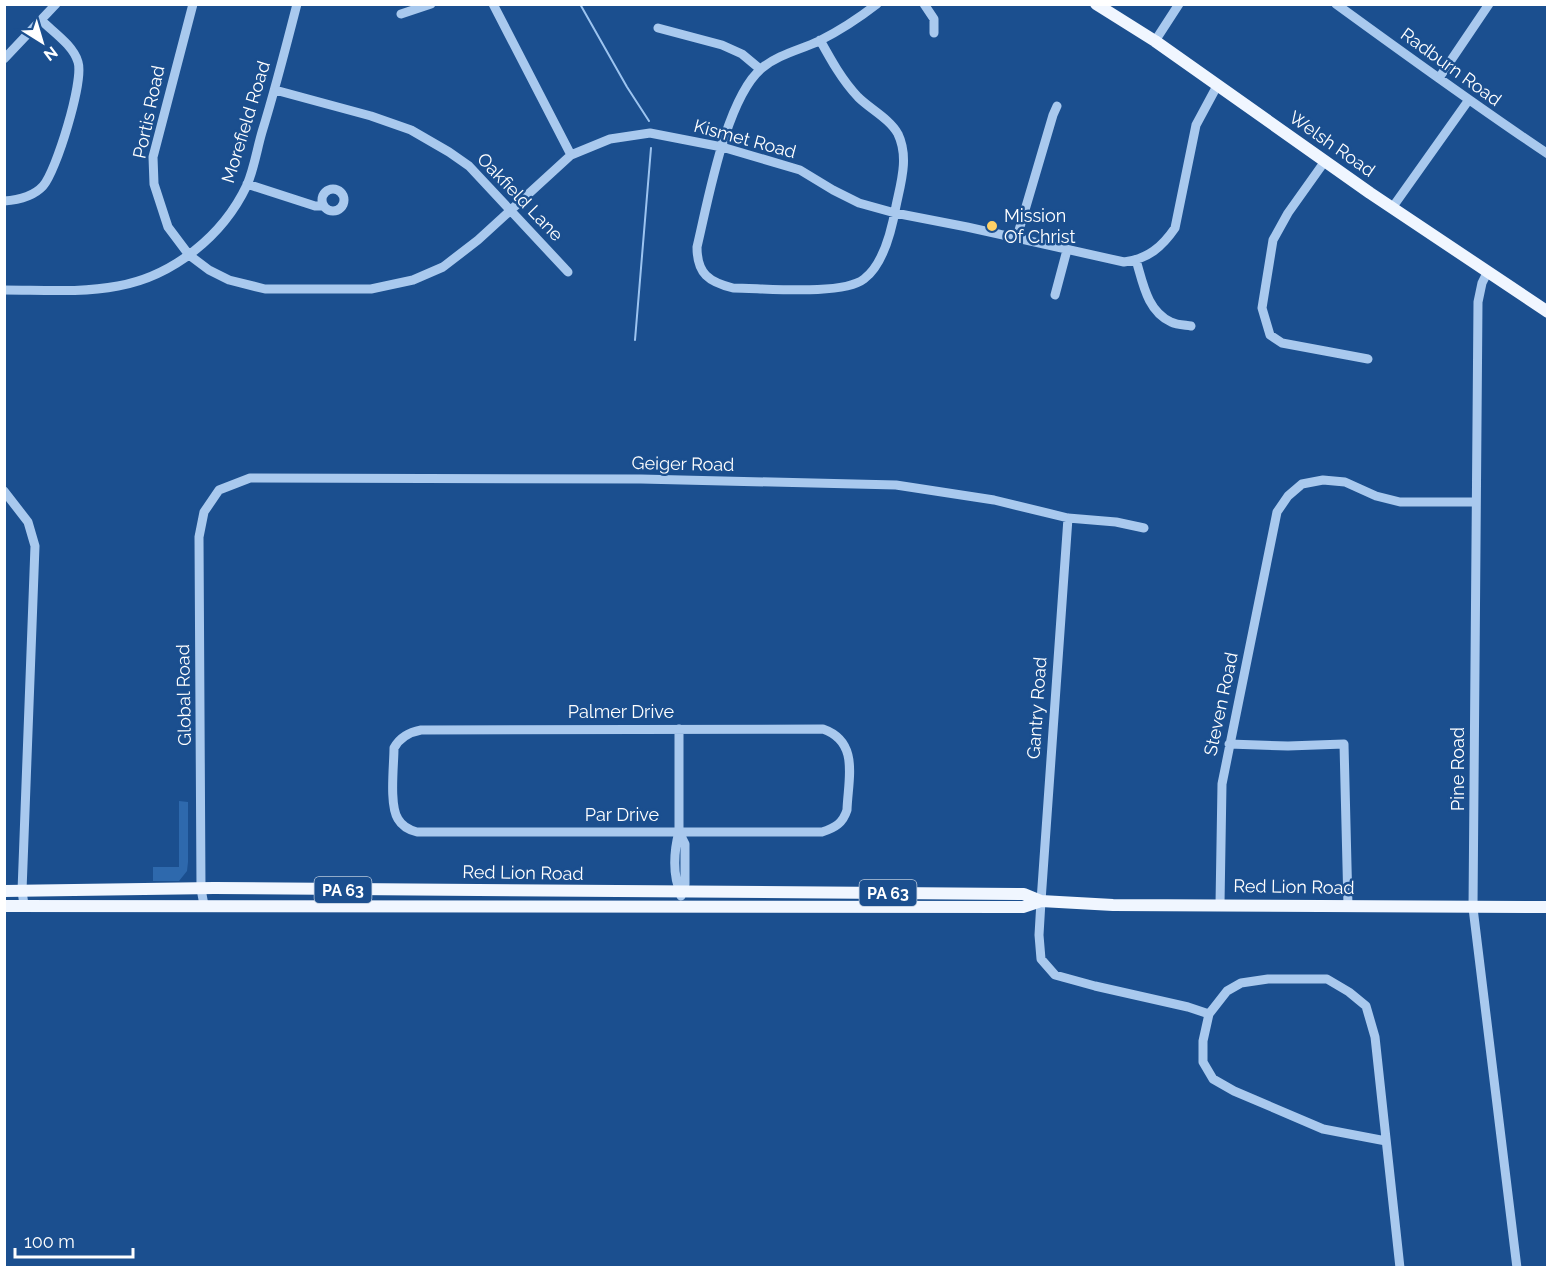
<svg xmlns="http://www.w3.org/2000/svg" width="1552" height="1272" font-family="Raleway,sans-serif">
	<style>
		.green { fill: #2e69ad }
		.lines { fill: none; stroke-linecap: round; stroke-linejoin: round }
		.stream { stroke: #9cc4f0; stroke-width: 2 }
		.minor { stroke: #a9c9ee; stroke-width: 9 }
		.major { stroke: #f0f6ff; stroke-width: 12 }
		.poi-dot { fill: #ffd166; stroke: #1b4f8f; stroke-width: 2 }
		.labels { text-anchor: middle; stroke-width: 5; stroke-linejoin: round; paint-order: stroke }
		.shield { fill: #1b4f8f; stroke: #bbcadd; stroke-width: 1.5 }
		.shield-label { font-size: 16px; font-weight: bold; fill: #fff }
		.street-label { font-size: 18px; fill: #fff; stroke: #1b4f8f }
		.poi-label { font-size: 18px; fill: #fff; stroke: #1b4f8f; text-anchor: start }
	</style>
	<rect width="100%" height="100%" fill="#1b4f8f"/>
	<path class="green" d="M179,801L188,802V862L187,871L179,881H153V867H179Z"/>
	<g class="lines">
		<path class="stream" d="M580,4L627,87L649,121
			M635,340L651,148"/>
		<path class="minor" d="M193,4L153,157L154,184L168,227L189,255L209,270L229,280L265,289H371L413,280L443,267L478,240L571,155L610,139L650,133L722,147L800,170L833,190L859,203L895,213L967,227L1124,262C1148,259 1162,247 1175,228L1196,125L1217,86
			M493,4L571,155
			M924,4L934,19V33
			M1336,4C1406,55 1476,106 1548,154
			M401,14L431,4
			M658,28L722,45L742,54L760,69
			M820,40C831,60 842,80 858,97C870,109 890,119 898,134C909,157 901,182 896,206C892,229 884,264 864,279C842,296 763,288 733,288C709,282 697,274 697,247C708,201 726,98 762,68C779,54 800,50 819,41C839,31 859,18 877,4
			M1155,41L1179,4
			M4,59L56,4
			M1439,78L1489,4
			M275,90L371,116L411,130L449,152L469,166L568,272
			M1325,161L1288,213L1273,240L1262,308L1270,335L1282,343L1368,359
			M247,184L315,206H324
			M322 200a11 11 0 1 1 22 0a11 11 0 1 1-22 0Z
			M4,201C18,200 33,197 43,186C56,172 84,81 78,62C73,45 53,32 41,20
			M1392,208L1468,101
			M1017,237L1053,115L1057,106
			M1136,260C1143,283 1147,311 1171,322C1177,325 1185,325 1191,326
			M1488,271L1482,283L1478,302L1473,908L1517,1268
			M4,290C42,290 81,293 118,286C173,276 223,236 247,185C254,169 257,149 262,132C275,90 286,47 297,4
			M1055,295L1067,250
			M4,491L28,522L35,546L22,891L24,905
			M1068,518L1041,901L1039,935L1041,959L1055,975L1095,986L1188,1007L1209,1014L1227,991L1241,983L1268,979H1327L1349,992L1366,1006L1375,1037L1400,1268
			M679,729V832C674,850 672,876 681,893
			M823,729C860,742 848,779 847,810C843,823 835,828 822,832H417C409,830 402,826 398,819C389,805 394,765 394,748C400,737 410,732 421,730Z
			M1229,744L1288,746L1344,744L1348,906
			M679,832L685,844V884L681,896
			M1220,904L1222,784L1277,512L1288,496L1302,484L1323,480L1345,482L1376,496L1400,502H1476
			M204,905L201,889L199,537L204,512L219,490L250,478L641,479L896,485L994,500L1068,518L1116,522L1144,528
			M1209,1014L1203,1041V1062L1213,1079L1234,1091L1323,1129L1386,1141"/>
		<path class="major" d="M1096,4L1155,41L1370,193L1548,312
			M4,891L214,888L1024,894L1041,901L1113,905L1548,907
			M4,906L1023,907L1041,901"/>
	</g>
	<circle class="poi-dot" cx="992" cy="226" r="6"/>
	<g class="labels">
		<g class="shield">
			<rect x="314.5" y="877" width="57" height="26" rx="4.5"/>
			<rect x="859.5" y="880" width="57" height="26" rx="4.5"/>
		</g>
		<g class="shield-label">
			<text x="343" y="896">PA 63</text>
			<text x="888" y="899">PA 63</text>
		</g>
		<g class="street-label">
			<text transform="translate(1451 67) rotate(36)" y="6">Radburn Road</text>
			<text transform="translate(149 112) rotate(-78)" y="6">Portis Road</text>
			<text transform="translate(246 122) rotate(-73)" y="6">Morefield Road</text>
			<text transform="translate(745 139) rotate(15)" y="6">Kismet Road</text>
			<text transform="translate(1332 144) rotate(35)" y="6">Welsh Road</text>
			<text transform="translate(520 197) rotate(46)" y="6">Oakfield Lane</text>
			<text transform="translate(683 464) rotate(1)" y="6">Geiger Road</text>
			<text transform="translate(184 695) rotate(-91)" y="6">Global Road</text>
			<text transform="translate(1221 704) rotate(-78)" y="6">Steven Road</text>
			<text transform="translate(1037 708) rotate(-86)" y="6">Gantry Road</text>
			<text x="621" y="718">Palmer Drive</text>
			<text transform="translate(1458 769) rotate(-90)" y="6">Pine Road</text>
			<text x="622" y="821">Par Drive</text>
			<text transform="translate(523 873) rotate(1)" y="6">Red Lion Road</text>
			<text transform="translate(1294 887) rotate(1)" y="6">Red Lion Road</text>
		</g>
		<g class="poi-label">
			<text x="1004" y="222">Mission<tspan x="1004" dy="21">Of Christ</tspan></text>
		</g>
	</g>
	<rect width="1552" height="1272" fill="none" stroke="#ffffff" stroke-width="12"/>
	<g transform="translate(42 42) rotate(143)" stroke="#1b4f8f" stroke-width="4.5" paint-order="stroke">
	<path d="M0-4.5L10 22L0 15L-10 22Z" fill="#ffffff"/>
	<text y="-9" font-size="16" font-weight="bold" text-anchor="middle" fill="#ffffff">N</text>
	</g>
	<path d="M15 1248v9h118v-9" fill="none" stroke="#ffffff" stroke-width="3"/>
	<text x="24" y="1248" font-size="18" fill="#ffffff" stroke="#1b4f8f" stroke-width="4.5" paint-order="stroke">100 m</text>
</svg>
